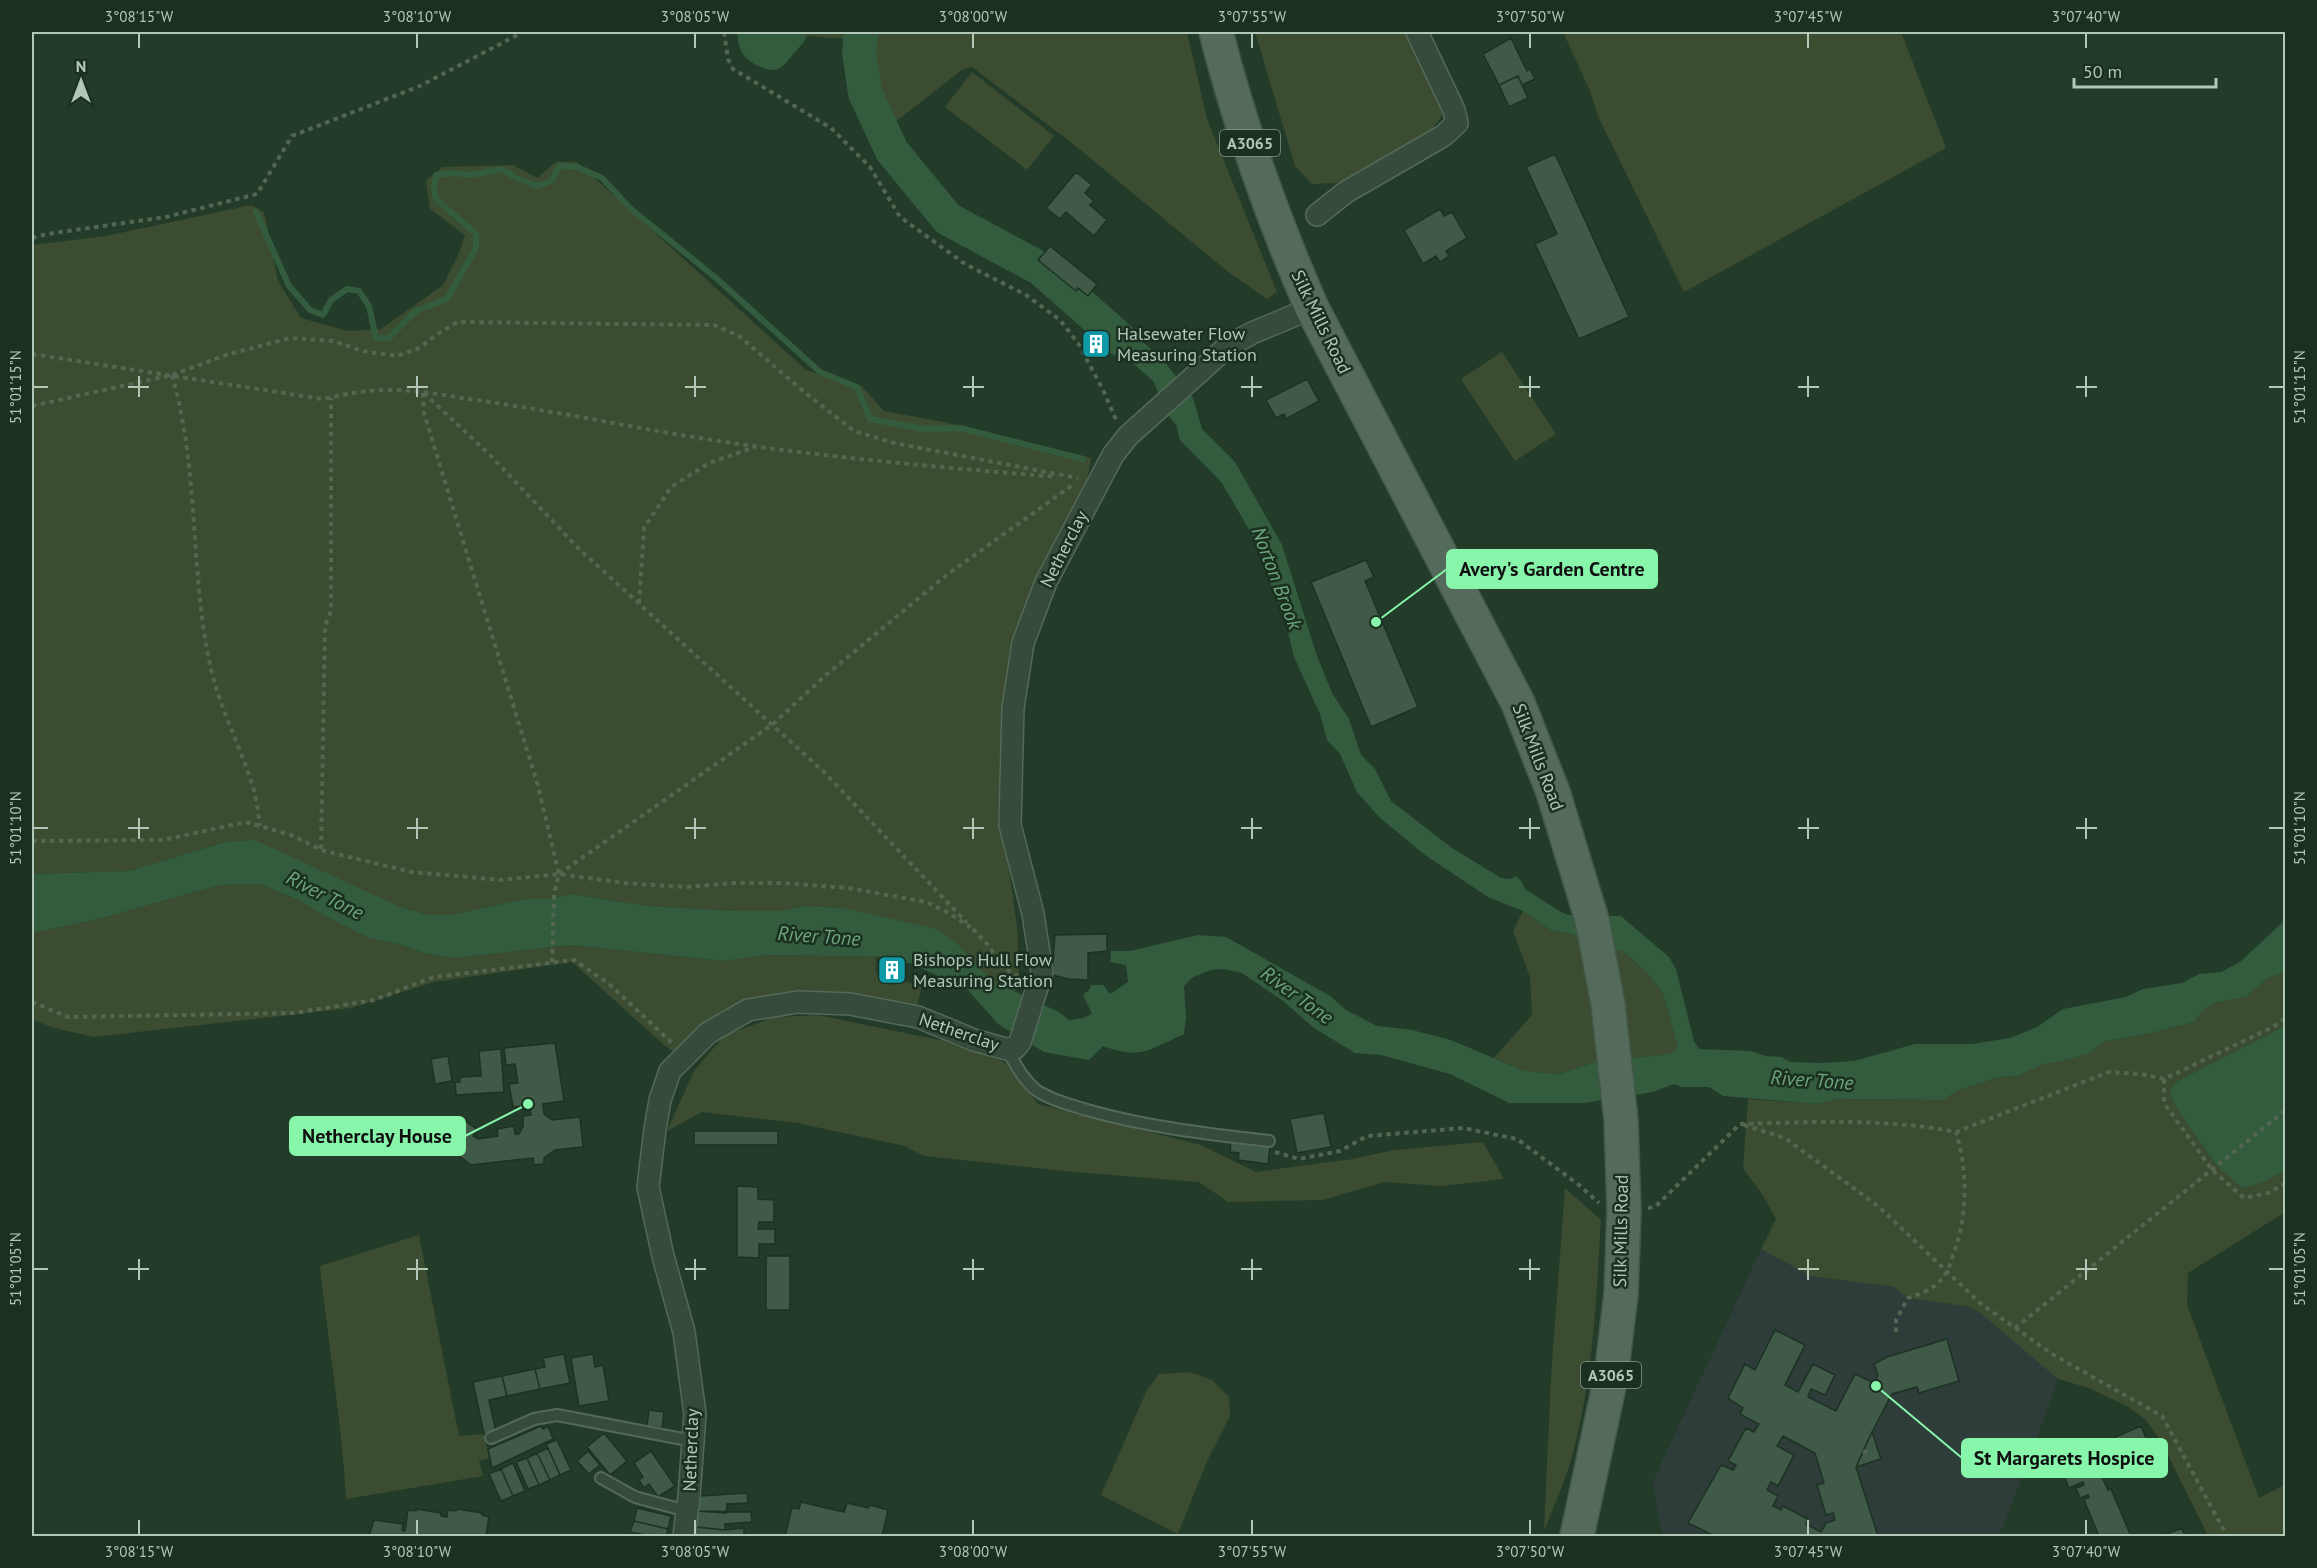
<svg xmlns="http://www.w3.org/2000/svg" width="2317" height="1568" font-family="'PT Sans',sans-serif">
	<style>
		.medical { fill: #2e3c3a }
		.green { fill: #3c4c30 }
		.water { fill: #325c3d }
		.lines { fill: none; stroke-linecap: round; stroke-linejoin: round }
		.stream { stroke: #325c3d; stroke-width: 6 }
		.river { stroke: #325c3d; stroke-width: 34 }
		.building { fill: #3f5a47; stroke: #1d3223; stroke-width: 1.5; fill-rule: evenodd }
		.service-casing { stroke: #54695a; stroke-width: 14 }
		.minor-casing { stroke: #54695a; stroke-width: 24 }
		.primary-casing { stroke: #425748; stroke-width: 36 }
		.path { stroke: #546651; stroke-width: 4; stroke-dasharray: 4.5 4.5; stroke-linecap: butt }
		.service { stroke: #364b3c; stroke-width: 10 }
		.minor { stroke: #364b3c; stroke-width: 21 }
		.primary { stroke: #546b5b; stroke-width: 33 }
		.ticks { fill: none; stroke: #b1c7b8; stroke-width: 2 }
		.labels { text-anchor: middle; stroke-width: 5; stroke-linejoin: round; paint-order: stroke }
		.shield { fill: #1b3021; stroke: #849a8b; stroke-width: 1.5 }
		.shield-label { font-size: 16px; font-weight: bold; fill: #b1c7b8 }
		.street-label { font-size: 18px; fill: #b1c7b8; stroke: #1b3021 }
		.poi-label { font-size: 18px; fill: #b1c7b8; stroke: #1b3021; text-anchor: start }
		.water-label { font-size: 20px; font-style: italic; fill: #6ba57b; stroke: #1b3021 }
		.leader { fill: none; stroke: #87f6ab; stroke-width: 2 }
		.callout-dot { fill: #87f6ab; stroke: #1b3021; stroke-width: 2 }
		.callout { fill: #87f6ab; stroke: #87f6ab; stroke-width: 2 }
		.callout-label { font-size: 20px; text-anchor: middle; font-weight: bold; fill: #111 }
		.neatline { fill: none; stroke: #b1c7b8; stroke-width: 2 }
		.ticks-label { font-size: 15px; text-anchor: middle; fill: #b1c7b8 }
	</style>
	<rect width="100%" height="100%" fill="#233b29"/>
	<path class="medical" d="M1761,1249L1810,1276L1894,1287L1908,1298L1966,1306L1978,1311L2012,1338L2058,1379L2031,1455L1999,1536H1664L1659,1523L1653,1481Z"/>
	<path class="green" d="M736,32H1187L1207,119L1277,292L1267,299L1227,271L1072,143L972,67L963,69L894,123L873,136L858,112L850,66L849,39L806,36L780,63H753Z
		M1255,32H1409L1445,111L1431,131L1367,169L1337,183L1312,184L1295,166Z
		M1563,32H1901L1946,148L1684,292L1597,114L1591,93Z
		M972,72L1054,136L1027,170L945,107Z
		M556,162H577L806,370L862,386L884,411L944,422L1091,458L1086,487L1006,691L998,813L1010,876L1017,926L1019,971L1014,993L992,981L957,943L889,920L843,908L804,906L782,911H737L648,906L571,894L549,899H526L450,915H428L398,906L225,842L129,871L32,874V245L106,236L251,205L264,212L278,281L301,318L348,331L381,329L443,285L459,253L465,235L430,209L426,181L442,167L513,165L537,178Z
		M1502,352L1556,434L1515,461L1461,379Z
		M260,884L296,899L327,917L369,938L398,944L427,954L456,958L571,945L723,961L767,955L876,957V974L922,986L916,1010L799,994L745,1000L705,1023L674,1052L664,1045L572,962L434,982L351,1008L93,1037L51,1027L32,1019V933L95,920L220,885Z
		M1523,911L1552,931L1568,933L1624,952L1651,977L1663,994L1678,1047L1669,1054L1595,1062L1559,1074L1524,1071L1494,1058L1532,1015L1530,977L1513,931Z
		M2285,972V1026L2174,1083L2170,1094L2177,1109L2217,1166L2264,1182L2285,1171V1212L2188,1273L2187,1305L2259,1498L2285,1485V1536H2208L2161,1441L2145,1419L2127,1406L2086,1387L2058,1379L1978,1311L1965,1306L1908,1298L1894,1287L1810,1276L1761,1249L1776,1219L1762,1194L1743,1168L1748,1099L1817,1104L1839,1099L1943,1100L1955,1091L2000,1077L2018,1076L2044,1064L2063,1061L2090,1053L2103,1042L2152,1033L2194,1022L2205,1009L2219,1002L2246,997L2268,978Z
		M818,1015L944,1041L1004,1062L1038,1104L1201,1145L1256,1172L1353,1159L1394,1150L1483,1142L1504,1179L1441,1186L1384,1182L1323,1200L1228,1202L1199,1182L1075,1172L924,1156L905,1146L797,1123L702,1112L667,1131L694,1071L725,1035L775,1017Z
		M1565,1188L1601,1220C1596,1302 1593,1387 1569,1467C1562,1489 1552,1510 1544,1531L1551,1377Z
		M419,1235L459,1436L484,1434L489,1458L479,1461L483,1476L346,1499C342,1421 328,1344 320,1266Z
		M1189,1372L1212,1380L1229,1397L1230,1416L1208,1459L1178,1534L1101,1495L1147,1390L1159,1374Z"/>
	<path class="water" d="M1085,307L1116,318L1164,361L1193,398L1202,429L1235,462L1282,545L1317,656L1332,693L1349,719L1361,755L1375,769L1391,801L1452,848L1501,878L1511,879L1516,876L1522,882L1525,889L1561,912L1568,915L1621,916L1669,957L1676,969L1694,1041L1699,1049L1751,1051L1766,1056L1781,1057L1791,1062L1822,1063L1854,1061L1915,1044H1972L2010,1038L2037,1027L2063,1009L2126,997L2143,989L2182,983L2199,974L2221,972L2240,962L2285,920L2286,972L2268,978L2246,997L2219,1002L2205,1009L2194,1022L2152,1033L2103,1042L2090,1053L2063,1061L2044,1064L2018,1076L2000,1077L1956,1091L1943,1100L1839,1099L1817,1104L1723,1096L1709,1087H1682L1674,1084L1653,1092L1584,1103H1509L1450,1074L1381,1055L1355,1053L1314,1028L1283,1001L1242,973L1224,969L1211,970L1193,977L1184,986L1186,1017L1184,1034C1148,1050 1142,1060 1103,1046L1089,1060L1044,1052L998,1024L967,989L912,964L890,957L767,955L723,961L571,945L456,958L427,954L398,944L369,938L327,917L296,899L260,884L220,885L95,920L32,933V874L129,871L225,842L255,840L398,906L428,915H450L526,899H549L571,894L648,906L737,911H782L804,906L843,908L937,929L957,943L992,981L1059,1012L1069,1020L1083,1018L1092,1014L1083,995L1089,990L1091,985H1103L1110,994L1128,982L1126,965L1110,962L1111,951H1130L1198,935L1226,937L1330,996L1346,1010L1377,1026L1412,1030L1451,1040L1524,1071L1559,1074L1595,1062L1669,1054L1678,1047L1663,994L1651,977L1624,952L1568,933L1552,931L1523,911L1488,897L1425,855L1380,818L1357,792L1340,754L1327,740L1320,714L1294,657L1285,619L1272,588L1258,545L1222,483L1179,439L1177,426L1169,416L1153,381L1102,336L1092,322Z
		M2285,1026V1171L2264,1182L2243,1188L2217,1166L2177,1109L2170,1094L2174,1083Z"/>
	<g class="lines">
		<path class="stream" d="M256,212L289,286L310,310L323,315L331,300L347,289L359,291L369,306L376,338H389L416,311L447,299L476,248V234L436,199L434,187L436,175L454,173L470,175L502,169L518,179L537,186L551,181L560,166L577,167L602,178L630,208L716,278L820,372L857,387L870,419L923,429L960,428L1083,459"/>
		<path class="river" d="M754,32C755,45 758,49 772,53L790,32
			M861,32L859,52L865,93L892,151L948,219L1041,269L1120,339"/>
	</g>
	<path class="building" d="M1511,38L1527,71L1530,69L1535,79L1522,85L1518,76L1499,85L1483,54Z
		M1518,76L1528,98L1509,107L1499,85Z
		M1555,154L1629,317L1579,339L1535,244L1557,234L1526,167Z
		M1076,172L1092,185L1085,193L1094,201L1090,205L1107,220L1094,236L1066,212L1060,219L1046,208Z
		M1440,209L1444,216L1452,212L1467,238L1446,251L1449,256L1440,262L1436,256L1423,264L1404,230Z
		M1050,246L1097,284L1088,296L1078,288L1076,291L1038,260Z
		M1307,379L1319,401L1286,419L1284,414L1276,418L1266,400Z
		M1366,560L1374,577L1365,581L1418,707L1371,727L1311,582Z
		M1107,934V951L1088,953V980L1069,979L1052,975L1055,935Z
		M886,964L901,967L899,976L884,973Z
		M555,1043L564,1101L543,1104L544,1114L552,1120L580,1117L583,1147L555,1150L544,1158V1164L534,1165L533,1158L471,1165L437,1139L453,1120L460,1125L464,1120L478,1130L473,1136L478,1139L498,1136L497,1129L514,1126L515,1134H519L523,1126V1116L531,1115L530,1105L513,1107L509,1084L518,1083L515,1064L506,1065L504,1048Z
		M501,1049L504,1092L456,1095L455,1082H460V1077L481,1076L479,1051Z
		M448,1056L452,1081L435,1084L431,1059Z
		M1324,1113L1331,1147L1297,1153L1290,1119Z
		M694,1131H778V1145H694Z
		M1231,1143L1270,1147L1268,1164L1238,1160L1239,1153L1230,1152Z
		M737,1186L758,1187V1199L774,1200V1222H759L758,1229H775V1244H759V1258L737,1257Z
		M766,1256H790V1310H766Z
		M1775,1330L1805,1345L1785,1385L1798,1392L1813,1364L1835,1375L1825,1395L1811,1389L1808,1397L1836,1411L1855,1374L1874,1383L1878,1375L1874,1364L1887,1357L1947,1339L1959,1381L1919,1393L1917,1387L1892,1394L1872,1432L1856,1467L1878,1536H1715L1688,1523L1721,1465L1733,1470L1736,1465L1728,1461L1746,1428L1754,1432L1759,1424L1740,1414L1743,1408L1728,1398L1745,1364L1755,1370ZM1783,1436L1815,1453L1824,1483L1817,1485L1826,1515L1833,1513L1835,1520L1826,1523L1821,1532L1806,1524L1808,1519L1783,1506L1781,1510L1773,1506L1778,1496L1767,1490L1771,1482L1778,1486L1794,1455L1777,1446Z
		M564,1354L570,1383L540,1389L535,1369L545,1367L543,1358Z
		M593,1354L595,1367L603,1365L609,1401L579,1406L571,1358Z
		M535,1369L540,1389L507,1396L502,1376Z
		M502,1376L507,1396L489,1400L496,1432L484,1434L473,1382Z
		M649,1410L664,1412L662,1428L647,1426Z
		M541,1426L543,1429L548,1426L553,1439L492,1468L488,1449Z
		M2141,1426L2153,1454L2101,1475L2108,1490L2111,1489L2131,1536H2099L2084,1500L2089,1497L2088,1495L2080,1498L2076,1488L2084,1485L2083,1482L2069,1488L2058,1462Z
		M1872,1432L1881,1459L1856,1467L1863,1451Z
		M604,1433L627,1461L610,1475L587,1447Z
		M557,1440L571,1470L560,1475L546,1444Z
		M548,1448L560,1475L550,1480L537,1453Z
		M588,1451L600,1465L589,1474L577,1461Z
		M651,1451L675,1486L658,1497L649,1484L644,1488L639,1480L643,1477L634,1463Z
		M537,1453L550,1480L539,1485L527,1458Z
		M527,1458L539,1485L528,1489L516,1462Z
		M513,1463L525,1491L513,1496L501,1469Z
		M501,1469L513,1496L501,1501L489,1474Z
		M747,1493L748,1503L727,1504L726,1513L698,1511L700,1496Z
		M801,1502L844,1512L847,1503L868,1508L870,1505L888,1510L882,1536H785L792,1508L799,1509Z
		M637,1508L671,1516L668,1529L634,1521Z
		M416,1509L441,1513V1516L447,1517L448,1510L456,1511L457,1509L482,1513V1515L489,1517L486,1536H369L374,1520L403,1524L402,1530L405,1531L408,1510L416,1511Z
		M698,1511L751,1512L752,1522L725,1524V1530L696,1527Z
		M634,1521L668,1529L666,1536H650L630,1532Z
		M696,1527L725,1530L744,1528V1536H695Z
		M2182,1528L2185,1536H2161Z"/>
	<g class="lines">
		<g class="service-casing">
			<path id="service" d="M1006,1049C1015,1063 1023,1080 1036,1090C1050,1100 1071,1105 1087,1110C1147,1127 1207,1134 1269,1141
				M491,1438L534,1419L557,1415L693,1441
				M601,1478L635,1497L687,1511"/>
		</g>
		<g class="minor-casing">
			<path id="minor" d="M1317,215L1346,192L1443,136L1457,123L1454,110L1417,32
				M684,1536L689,1496L695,1414L684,1332L663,1256L648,1187L655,1129L660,1100L670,1071L708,1033L748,1010L798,1002L850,1004L918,1017L974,1040L1006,1049L1015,1048L1020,1042L1042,972L1033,914L1010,825L1013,708L1023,643L1046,582L1113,455L1128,436L1227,347L1252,333L1312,308"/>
		</g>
		<g class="primary-casing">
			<path id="primary" d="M1216,32C1240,126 1273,219 1312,308L1518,703L1553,792L1592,920L1608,1004L1621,1120L1624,1211L1621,1294L1611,1377L1577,1536"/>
		</g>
		<path class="path" d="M724,32L728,59L733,69L831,128L870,167L900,217L965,264L1026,295L1060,320L1078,343L1103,390L1117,422
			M32,238L47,234L166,217L257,194L292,136L420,86L523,32
			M32,354L322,399C341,395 360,391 380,390C412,389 444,395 475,400C550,410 624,426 699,438C818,457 937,467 1057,477
			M172,375C199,469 190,566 209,660C217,702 238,741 251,781C256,795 258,811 260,826
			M423,393L424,413L538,786L559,874L554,894L552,962
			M424,393L491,456L579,549L825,773L967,923
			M32,406L172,375L226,355L290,338L333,341L362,351L397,356L419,348L439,333L458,322L714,325L739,336L803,391L854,431L894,443L1078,478
			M639,603L644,528L671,487L709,463L755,447
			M32,841L163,840L246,822L291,835L324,851L412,872L501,880L559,874L624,883L685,887L734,883H783L848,888L926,902L949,913L974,930
			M321,849L325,626L331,611V398
			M559,874L773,724L826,675L948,574L1074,484
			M973,929L990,947L1000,966L1021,978
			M32,1002L68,1017L294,1013L374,1000L434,977L574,960L608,983L672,1043
			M2164,1079V1103L2212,1170L2244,1198L2268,1193L2286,1183
			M1744,1125L1785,1138L1878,1206L1980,1303L2052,1354L2162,1416L2227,1536
			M1275,1152L1299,1159L1340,1151L1367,1136L1463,1128L1517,1139L1579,1185L1599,1203
			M1648,1208L1655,1207L1740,1124C1811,1122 1886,1118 1956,1132L2109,1072L2141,1074L2164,1079L2273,1027L2286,1018
			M2015,1328L2286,1110
			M1896,1332V1320L1908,1298C1920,1294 1932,1290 1941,1280C1947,1273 1950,1265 1953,1255C1968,1215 1968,1173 1956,1132
			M1863,1451L1868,1453"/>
		<use href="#service" class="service"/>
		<use href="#minor" class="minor"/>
		<use href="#primary" class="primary"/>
	</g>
	<path class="ticks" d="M139,33V48M417,33V48M695,33V48M973,33V48M1252,33V48M1530,33V48M1808,33V48M2086,33V48M139,376V397M417,376V397M695,376V397M973,376V397M1252,376V397M1530,376V397M1808,376V397M2086,376V397M33,387H48M128,387H149M407,387H428M685,387H706M963,387H984M1241,387H1262M1519,387H1540M1798,387H1819M2076,387H2097M2269,387H2284M139,818V839M417,818V839M695,818V839M973,818V839M1252,818V839M1530,818V839M1808,818V839M2086,818V839M33,828H48M128,828H149M407,828H428M685,828H706M963,828H984M1241,828H1262M1519,828H1540M1798,828H1819M2076,828H2097M2269,828H2284M139,1259V1280M417,1259V1280M695,1259V1280M973,1259V1280M1252,1259V1280M1530,1259V1280M1808,1259V1280M2086,1259V1280M33,1269H48M128,1269H149M407,1269H428M685,1269H706M963,1269H984M1241,1269H1262M1519,1269H1540M1798,1269H1819M2076,1269H2097M2269,1269H2284M139,1520V1535M417,1520V1535M695,1520V1535M973,1520V1535M1252,1520V1535M1530,1520V1535M1808,1520V1535M2086,1520V1535"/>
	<defs>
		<g id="building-square" transform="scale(1.5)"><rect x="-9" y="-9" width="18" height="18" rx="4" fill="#0f9aa8" stroke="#1b3021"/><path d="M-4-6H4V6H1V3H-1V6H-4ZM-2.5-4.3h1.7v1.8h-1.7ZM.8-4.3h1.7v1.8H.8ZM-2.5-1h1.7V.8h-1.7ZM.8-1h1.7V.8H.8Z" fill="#fff"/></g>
	</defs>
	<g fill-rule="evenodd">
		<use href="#building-square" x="1096" y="344"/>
		<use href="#building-square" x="892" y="970"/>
	</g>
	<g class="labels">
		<g class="shield">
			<rect x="1220" y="130" width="60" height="26" rx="4.5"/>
			<rect x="1581" y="1362" width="60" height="26" rx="4.5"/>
		</g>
		<g class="shield-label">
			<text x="1250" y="149">A3065</text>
			<text x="1611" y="1381">A3065</text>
		</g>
		<g class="street-label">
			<text transform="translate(1321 322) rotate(64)" y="6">Silk Mills Road</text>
			<text transform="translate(1064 549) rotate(-63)" y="6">Netherclay</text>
			<text transform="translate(1538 757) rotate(69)" y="6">Silk Mills Road</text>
			<text transform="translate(959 1032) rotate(19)" y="6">Netherclay</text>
			<text transform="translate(1621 1231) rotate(-89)" y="6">Silk Mills Road</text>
			<text transform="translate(691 1450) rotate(-88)" y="6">Netherclay</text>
		</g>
		<g class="poi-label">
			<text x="1117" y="340">Halsewater Flow<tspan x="1117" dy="21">Measuring Station</tspan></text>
			<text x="913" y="966">Bishops Hull Flow<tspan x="913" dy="21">Measuring Station</tspan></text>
		</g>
		<g class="water-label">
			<text transform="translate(1277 578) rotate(69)" y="7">Norton Brook</text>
			<text transform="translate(325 895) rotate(27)" y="7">River Tone</text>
			<text transform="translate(819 936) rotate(4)" y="7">River Tone</text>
			<text transform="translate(1297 995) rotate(36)" y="7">River Tone</text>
			<text transform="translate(1812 1080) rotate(4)" y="7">River Tone</text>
		</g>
	</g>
	<path class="leader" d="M1376 622L1447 569M528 1104L465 1136M1876 1386L1962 1458"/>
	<g class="callout-dot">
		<circle cx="1376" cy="622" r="6"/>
		<circle cx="528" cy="1104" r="6"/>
		<circle cx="1876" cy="1386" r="6"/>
	</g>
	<g class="callout">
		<rect x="1447" y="550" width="210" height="38" rx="6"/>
		<rect x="290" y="1117" width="175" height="38" rx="6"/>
		<rect x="1962" y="1439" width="205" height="38" rx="6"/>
	</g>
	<g class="callout-label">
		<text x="1552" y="576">Avery's Garden Centre</text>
		<text x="377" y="1143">Netherclay House</text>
		<text x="2064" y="1465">St Margarets Hospice</text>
	</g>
	<rect width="2317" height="1568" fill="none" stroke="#1b3021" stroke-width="66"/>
	<g transform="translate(81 81)" stroke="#1b3021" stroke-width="4.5" paint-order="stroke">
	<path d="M0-4.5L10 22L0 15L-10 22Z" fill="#b1c7b8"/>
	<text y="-9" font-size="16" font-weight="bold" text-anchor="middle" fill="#b1c7b8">N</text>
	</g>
	<path d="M2074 78v9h142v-9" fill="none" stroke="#b1c7b8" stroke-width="3"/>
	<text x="2083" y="78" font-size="18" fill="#b1c7b8" stroke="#1b3021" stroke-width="4.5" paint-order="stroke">50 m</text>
	<rect x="33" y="33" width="2251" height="1502" class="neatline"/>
	<g class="ticks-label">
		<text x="139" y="22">3°08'15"W</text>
		<text x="417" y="22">3°08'10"W</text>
		<text x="695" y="22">3°08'05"W</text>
		<text x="973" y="22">3°08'00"W</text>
		<text x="1252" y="22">3°07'55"W</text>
		<text x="1530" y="22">3°07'50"W</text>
		<text x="1808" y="22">3°07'45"W</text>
		<text x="2086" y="22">3°07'40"W</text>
		<text transform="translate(16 387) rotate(-90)" y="5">51°01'15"N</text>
		<text transform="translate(2300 387) rotate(-90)" y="5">51°01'15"N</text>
		<text transform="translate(16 828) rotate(-90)" y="5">51°01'10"N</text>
		<text transform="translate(2300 828) rotate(-90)" y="5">51°01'10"N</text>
		<text transform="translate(16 1269) rotate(-90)" y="5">51°01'05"N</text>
		<text transform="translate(2300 1269) rotate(-90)" y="5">51°01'05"N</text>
		<text x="139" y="1557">3°08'15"W</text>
		<text x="417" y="1557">3°08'10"W</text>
		<text x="695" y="1557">3°08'05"W</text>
		<text x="973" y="1557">3°08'00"W</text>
		<text x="1252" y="1557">3°07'55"W</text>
		<text x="1530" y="1557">3°07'50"W</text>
		<text x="1808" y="1557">3°07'45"W</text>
		<text x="2086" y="1557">3°07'40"W</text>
	</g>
</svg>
